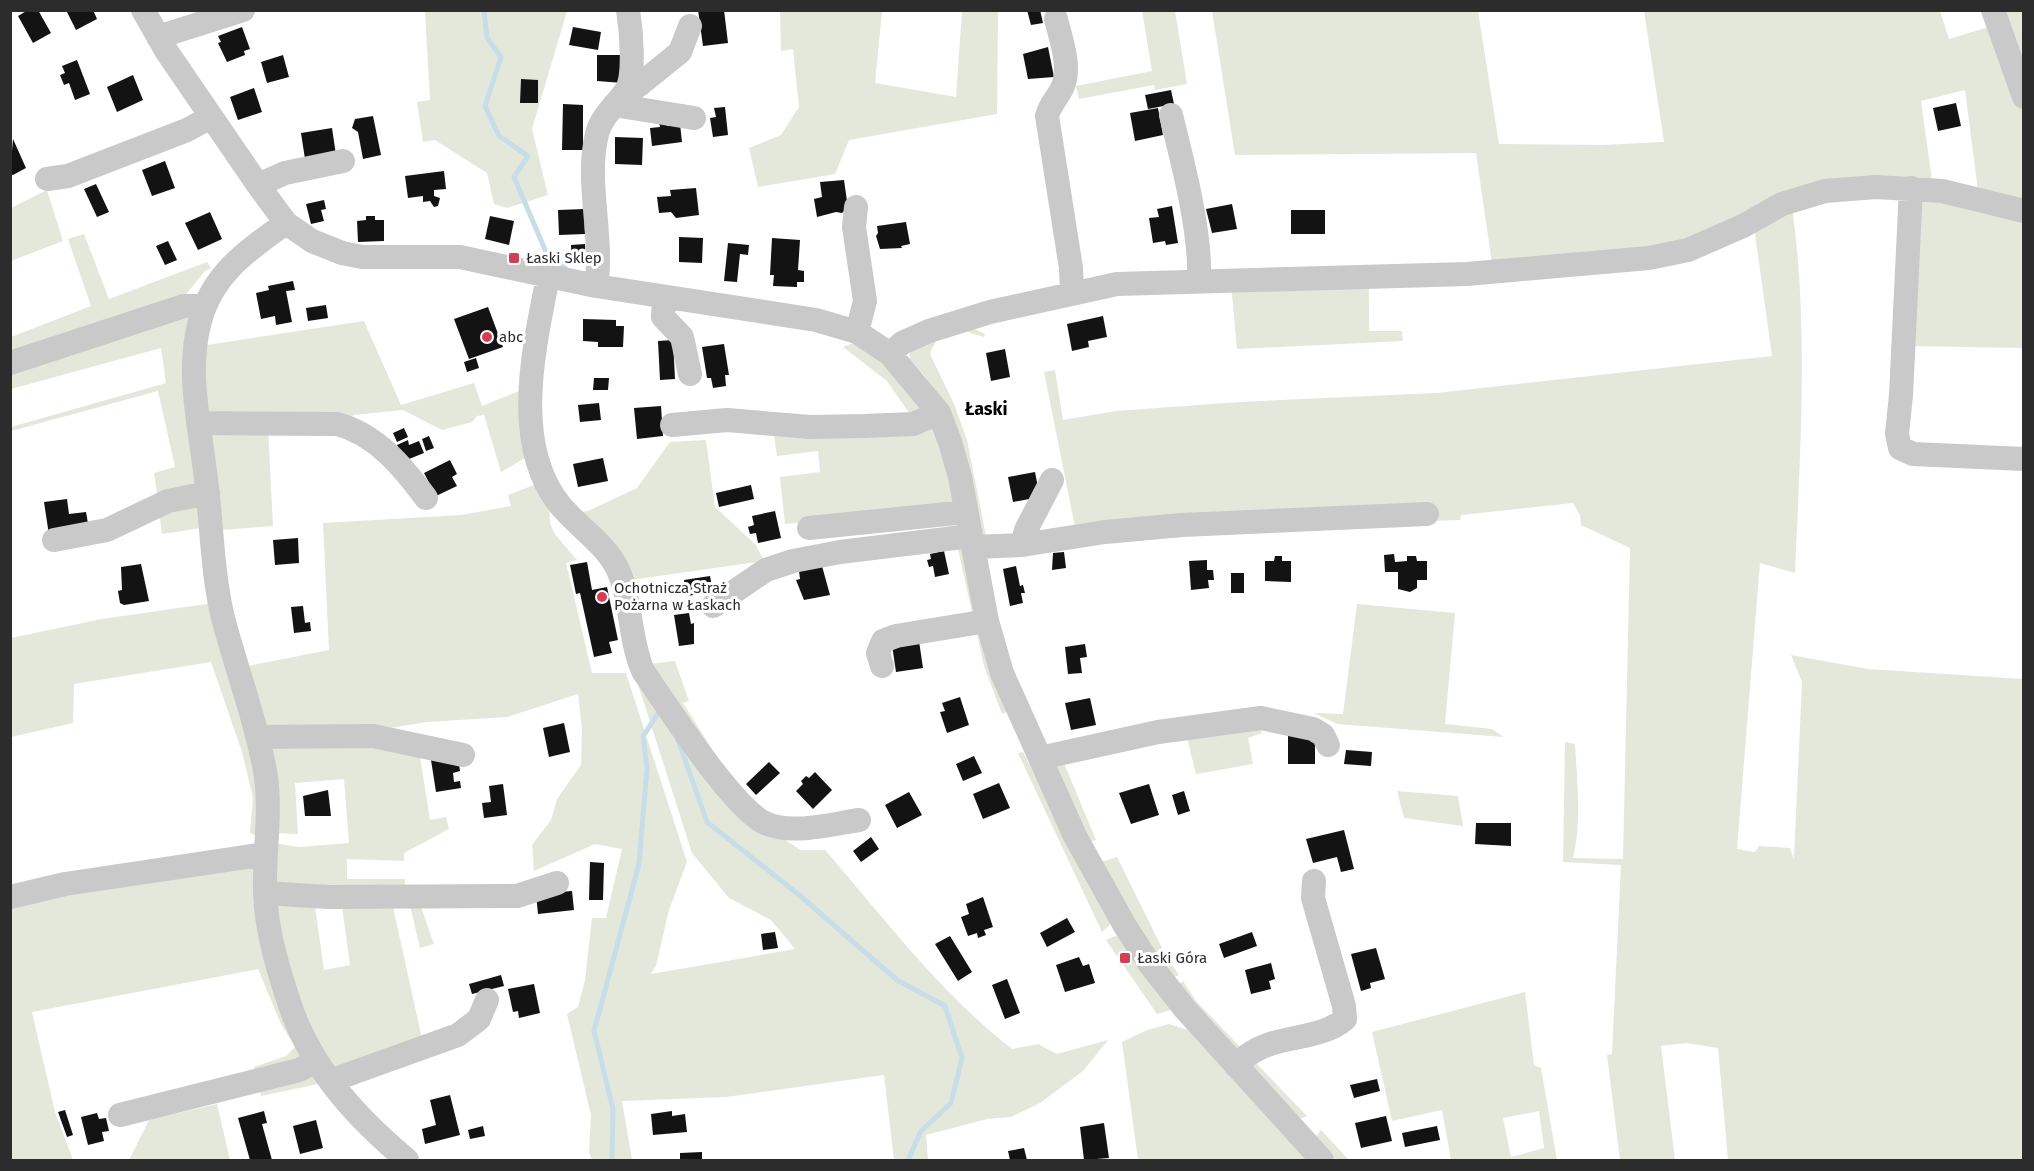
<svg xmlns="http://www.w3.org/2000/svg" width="2034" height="1171" font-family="'Fira Sans',sans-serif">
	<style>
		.green { fill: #e3e8da; fill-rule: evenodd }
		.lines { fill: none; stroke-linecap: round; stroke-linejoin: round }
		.stream { stroke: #c8dde7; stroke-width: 5 }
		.building { fill: #131313 }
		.minor { stroke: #c9c9c9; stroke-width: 24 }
		.poi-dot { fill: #d33e55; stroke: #fff; stroke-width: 2 }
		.labels { text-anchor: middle; stroke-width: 6; stroke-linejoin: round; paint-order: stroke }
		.poi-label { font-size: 15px; fill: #2c2c2c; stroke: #fff; text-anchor: start }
		.quarter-label { font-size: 18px; font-weight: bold; fill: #000; stroke: #fff }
	</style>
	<rect width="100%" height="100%" fill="#fff"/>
	<path class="green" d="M425,11H567L532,129L548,195L507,208L494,204L487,173L435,140L423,142L417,102L430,100Z
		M780,11H882L875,83L956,97L962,11H998L997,114L849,140L835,174L758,187L749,148L781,135L799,107L793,49L781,51Z
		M1142,11H1175L1187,84L1155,90L1154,85L1079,99L1076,86L1152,71Z
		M1212,11H1478L1499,144L1602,145L1664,142L1644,11H1940L1949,39L1995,25L2023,105V204L1978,191L1965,90L1921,101L1932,180L1868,178L1683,246L1492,264L1476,153L1235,155Z
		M1997,11H2023V90Z
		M47,190L63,241L11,261V208Z
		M1914,194L2023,216V348L1908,346Z
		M1792,207C1809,328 1800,451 1795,573L1760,563L1737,849L1755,852L1759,846L1790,848L1794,859L1802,682L1791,655L1868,669L2023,679V1160H1728L1718,1048L1686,1043L1661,1046L1675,1160H1620L1607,1055L1612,1054L1621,865L1563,862L1565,742L1575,744C1577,781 1582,821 1573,858L1623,859L1630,548L1581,525L1580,515L1573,503L1461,515L1460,520L1076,532L1044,372L1055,370L1063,420L1116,411L1240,402L1436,393L1772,356L1754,227Z
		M84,234L109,299L207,262L211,268L205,271L183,298L191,313L201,481L158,499L154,473L175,467L158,391L11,431V427L166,383L161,348L11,389V337L91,306L68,239Z
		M1231,283H1369V331H1402L1403,341L1237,349Z
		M364,321L401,405L474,383L482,406L529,387L530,455L501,472L484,415L477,416L472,422L442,430L403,410L353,415L351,421L207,413L201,346Z
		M966,325L985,334L984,337C976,335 968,332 961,329C947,325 933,343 930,354L954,404L967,440L987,541H984L980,534C968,473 957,405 910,360C904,336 949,328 966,325Z
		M857,342L880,357L924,404L912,417L887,381L843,347Z
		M935,426L955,504L939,511L785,524L780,477L820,472L818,451L777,456L774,435Z
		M205,429H268L273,526L221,530Z
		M706,440L715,507L756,545L764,561L631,580L576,513L588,511L637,488L670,442Z
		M539,483L549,504L550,523L554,533L577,560L566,563L592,673H626L687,862L669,910L656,966L651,974L795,949L771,920L729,898L692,853L635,675L648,664L675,661L689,701L683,703L727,773L778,835L800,850H825C885,919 940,993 1012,1049L1038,1044L1057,1054L1108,1040L1083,1071L1040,1103L1011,1117L987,1119L926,1135L928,1160H894L884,1075L726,1097L622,1101L632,1160H592L589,1152L591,1115L567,1014L578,1007L585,980L592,918H606L622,849L595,844L534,871L532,845L551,820L557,799L581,765L582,729L578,694L507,717L427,722L384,729L263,728L243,667L329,650L323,523L461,515L511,506L508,495Z
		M198,506L208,527L162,534L159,511Z
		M964,539L978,611L973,617L956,540Z
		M213,603L257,754L261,838L250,833L253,798L242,752L211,662L74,684L73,723L11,737V638L102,619Z
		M1357,604L1455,613L1445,724L1492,729L1504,737L1337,724L1314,713L1343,714Z
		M975,625L1009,711L1002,714L984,666Z
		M1259,723L1262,733L1248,738L1253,764L1196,774L1186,734Z
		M269,742L419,750L430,820L446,817L449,829L404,853V861L347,859V879H405V887L273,886L274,843L299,847L349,843L344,779L295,783L298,834L276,833Z
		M1023,752L1112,923L1102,932L1018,753Z
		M1061,756L1096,840L1088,842L1050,759Z
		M1397,791L1458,796L1463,826L1404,818Z
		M1117,857L1164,952L1179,975L1174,977L1142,939L1101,862Z
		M253,860L302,1042L301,1060L255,1073L254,1067L286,1056L295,1047L281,1024L258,969L32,1012L55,1112L73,1160H11L10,901Z
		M408,897L421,907L434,944L420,948Z
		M391,898L423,1043L343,1068L331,1067L294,999L275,900L314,899L324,970L350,965L341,899Z
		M1115,936L1121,938L1172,1007L1171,1010L1157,1014L1106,940Z
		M1183,981L1196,1001L1242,1049L1238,1050L1178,986Z
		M1525,992L1534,1065L1541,1068L1557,1160H1451L1442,1110L1392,1121L1372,1032ZM1539,1111L1544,1148L1511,1157L1503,1118Z
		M1169,1024L1188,1030L1311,1160H1138L1122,1042L1147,1030Z
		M1252,1059L1307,1116L1300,1119L1247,1065Z
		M314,1072L318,1084L261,1096L258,1085Z
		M217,1104L230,1160H129L149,1120Z
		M1321,1130L1349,1160H1335L1315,1138Z"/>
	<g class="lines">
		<path class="stream" d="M484,10L487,38L501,57L485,106L499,136L528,156L514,177L546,252L566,269
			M678,740L707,822L798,894L897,980L945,1006L962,1058L951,1103L921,1131L908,1160
			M612,1160L613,1109L594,1031L639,864L647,768L643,736L658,714"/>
	</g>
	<path class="building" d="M28,10H38L51,33L33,43L18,16Z
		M66,10H93L97,19L76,30Z
		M698,10H724L728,43L703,46Z
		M1027,10H1040L1043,23L1031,25Z
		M242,27L250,49L244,51L245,55L227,62L218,43L221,42L218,36Z
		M573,27L601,32L598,50L569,45Z
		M1048,47L1054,77L1028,79L1023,54Z
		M283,55L289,77L267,83L261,62Z
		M597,55H622L623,83L597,81Z
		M77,60L90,94L75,100L69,83L64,85L60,75L65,73L62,66Z
		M133,75L143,100L117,112L107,87Z
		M521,79L538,80V103H520Z
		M254,88L262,112L238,120L230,97Z
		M1171,90L1174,104L1148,109L1145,95Z
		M1956,103L1961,126L1938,131L1933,108Z
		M563,104L583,105V150H562Z
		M725,107L728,135L713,137L710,118L716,117L714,108Z
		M1158,108L1163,135L1135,141L1130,113Z
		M373,116L381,155L363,159L358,132L352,128L355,119Z
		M667,122V126L680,124L682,142L652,146L650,128L660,127L659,123Z
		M332,128L336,155L305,159L301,133Z
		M615,137L643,138L642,165L615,164Z
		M13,139L26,168L13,175L10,174Z
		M165,161L175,188L152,196L142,170Z
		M444,171L446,189L434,190V196L440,198L438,206L434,207L430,201L423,202V196L408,198L405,176Z
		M844,180L847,201L845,210L842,213L836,212L817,217L814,199L822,197L820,182Z
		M96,184L109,212L97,217L84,189Z
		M696,188L699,215L676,218L671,212L659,213L657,197L671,196L670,190Z
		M324,200L326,209L321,210L324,221L311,224L306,204Z
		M1232,204L1237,229L1212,233L1206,209Z
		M1172,206L1178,243L1166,245L1165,241L1153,243L1149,218L1159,217L1157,209Z
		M584,209L585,234L559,235L558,210Z
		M1291,210H1325V234H1291Z
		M210,212L222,239L198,250L185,223Z
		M366,216H375V220H384V241L358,242L357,221L366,220Z
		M490,216L514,221L509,245L485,239Z
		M906,222L910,244L901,246L902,248L880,249L876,236L878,233L877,226Z
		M679,237L703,238L702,263L679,262Z
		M772,238L800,240L798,270L804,271V282H797V287L773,286L774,275H770Z
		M168,241L177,260L165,265L156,246Z
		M728,243L749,245L748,255L740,254L737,282L724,281Z
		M585,244L586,265H572L571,245Z
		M293,281L295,290L286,291L292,322L276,325L275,316L261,319L256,293L269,290L268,286Z
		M326,305L328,318L308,321L306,308Z
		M488,307L503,347L469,359L454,319Z
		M1103,316L1107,337L1088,341L1089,347L1072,351L1067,324Z
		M583,319L616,320V326H624L623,347H598V342L583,341Z
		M673,340L675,379L660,380L658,341Z
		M724,344L729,375H725L726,386L713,388L711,378H707L702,347Z
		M1005,349L1010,377L991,381L986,353Z
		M476,358L479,368L467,372L464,362Z
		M594,378H609L608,390H593Z
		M599,403L601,420L580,422L578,405Z
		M661,406L663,436L637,439L634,408Z
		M404,428L408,437L397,442L393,433Z
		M429,436L434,448L426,451L422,439Z
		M408,440L409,445L419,441L424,453L404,461L397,445Z
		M603,458L608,481L578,487L573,464Z
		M450,460L457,474L452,477L457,486L436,496L424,473Z
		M1035,472L1040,497L1013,502L1008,477Z
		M751,485L754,499L719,507L716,493Z
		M67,499L69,514L86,512L89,529L49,535L44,502Z
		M775,511L781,538L758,543L756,533L750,534L748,527L754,525L752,516Z
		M298,538L299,563L275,565L273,540Z
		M944,551L949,574L935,577L933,566L929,567L927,560L931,559L930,554Z
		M1064,552L1066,568L1052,570L1053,553Z
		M1394,554L1395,562L1407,561V556H1416L1417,561H1427V580H1417V588L1410,592L1398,589V572H1385L1384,555Z
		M1275,556H1282V561H1291V582L1265,581V561H1274Z
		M1207,560V570H1213L1214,580H1208L1209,588L1191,590L1189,561Z
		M587,562L592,590L607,587L618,640L609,642L612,653L594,657L580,593L576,594L570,565Z
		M141,564L149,601L124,605L120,603L118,591L122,590L121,567Z
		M822,566L830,595L804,600L796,580L800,579L799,571Z
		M1016,566L1020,586L1023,585L1025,593H1021L1023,603L1010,606L1003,569Z
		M1231,573H1244V593H1231Z
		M710,576L713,592L687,596L684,580Z
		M303,606L305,623L310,622L311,631L294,633L291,607Z
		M689,613L691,624L694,623V644L679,646L674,615Z
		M919,641L923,668L896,672L892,645Z
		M1085,644L1087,657L1080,658L1082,673L1068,674L1065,647Z
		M960,697L969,725L947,733L940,712L945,711L942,703Z
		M1090,698L1096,725L1071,730L1065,703Z
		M564,723L570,752L549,757L543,728Z
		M1288,733L1315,739V764H1288Z
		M1346,750L1372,752L1371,766L1344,764Z
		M458,756L460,771L453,773L454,782L460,781L461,788L436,792L431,760Z
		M974,756L982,773L963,781L956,764Z
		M769,762L780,773L756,795L746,784Z
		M815,772L832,790L813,809L796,791L803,784L801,781L806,776L809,778Z
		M999,783L1010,808L983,819L973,794Z
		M503,784L507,815L484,818L482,803L491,802L489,786Z
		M1149,784L1159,815L1131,824L1119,793Z
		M328,790L331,816H305L303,796Z
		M1184,791L1190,811L1178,815L1172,795Z
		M909,792L922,815L897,828L885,805Z
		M1476,823H1511V846L1475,844Z
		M1344,830L1354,869L1341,872L1337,857L1313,863L1306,839Z
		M871,837L879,849L861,862L853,851Z
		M590,862L604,863L603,900H589Z
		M572,891L574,910L538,914L536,894Z
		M983,897L993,927L984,930L986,935L978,938L977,933L968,936L961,917L969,914L966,904Z
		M1067,918L1075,932L1047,947L1040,933Z
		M775,932L778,948L763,950L761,934Z
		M1252,932L1257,946L1224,958L1219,944Z
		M950,936L972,972L958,981L935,944Z
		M1376,948L1385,979L1370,983L1371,988L1361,991L1351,954Z
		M1079,957L1083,966L1089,964L1095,983L1065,992L1056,965Z
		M1271,963L1275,979L1269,981L1271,989L1251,994L1245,970Z
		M501,975L504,986L472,994L469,984Z
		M1007,979L1020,1013L1005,1019L992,985Z
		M534,984L540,1013L519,1018L518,1011L513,1012L508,989Z
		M1377,1079L1380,1091L1354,1098L1350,1085Z
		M450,1095L460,1135L425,1144L422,1129L436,1125L430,1100Z
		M65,1110L73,1135L67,1137L58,1112Z
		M264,1111L267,1123L262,1124L272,1160H250L238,1118Z
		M672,1111V1116L685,1114L687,1132L653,1135L651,1114Z
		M97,1113L99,1119L106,1118L109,1131L102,1132L104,1141L88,1145L81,1117Z
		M1386,1116L1392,1141L1361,1148L1355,1123Z
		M316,1120L323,1148L300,1154L293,1126Z
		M1104,1123L1109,1158L1084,1160L1080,1127Z
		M483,1126L485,1136L470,1139L468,1130Z
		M1437,1126L1440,1140L1405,1147L1402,1133Z
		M1024,1148L1027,1160H1010L1008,1151Z
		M702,1152V1160H680V1153Z"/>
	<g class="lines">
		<path class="minor" d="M143,10L167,52L258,185L286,223L312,241L342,253L362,257H460L596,286L816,320L857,332L890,354L939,413L950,442L960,477L987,621L1002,673L1075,836L1125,926L1149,963L1185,1009L1322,1160
			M1993,10L2024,97
			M1056,19C1061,40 1071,66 1063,86C1059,97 1050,103 1047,116L1071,268L1072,293
			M158,37L243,10
			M627,90L638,86L680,52L690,26
			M614,105L694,118
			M1171,115C1183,164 1201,231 1199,280
			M47,179L68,176L187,130L211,117
			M258,185L285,173L343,161
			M1911,188L1901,395L1897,434L1900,448L1913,454L2024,459
			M856,207L854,227L865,301L857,332
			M286,223C248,250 213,273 200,321C187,368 198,417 204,464C212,515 211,568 223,618C237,671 257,723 266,777C271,815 264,853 265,891C266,931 279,973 292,1011C315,1073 358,1119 407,1160
			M548,277C534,348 511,444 560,505C578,527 606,544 618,570C632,601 629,639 643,671C667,706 730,804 763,822C789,836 831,824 859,820
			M596,286C604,236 585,183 597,134C601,117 615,106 625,92C636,78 631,29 628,10
			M664,298L663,317L682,337L690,374
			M890,354L902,343L929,331L990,312L1117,284L1467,274L1649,258L1688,250L1743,226L1782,204L1825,191L1876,187L1942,191L2024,211
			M10,363L184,306H205
			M198,423L337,424C376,434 403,467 426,498
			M672,425L727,420L810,427L864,426L913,424L939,413
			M809,528L966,512
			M54,540L107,530L168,501L208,493
			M1022,545L1026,530L1052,480
			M973,547L1022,545L1105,532L1182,525L1427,514
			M713,606L766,570L793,561L840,552L971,536
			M882,666L878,653L883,641L896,636L987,621
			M258,737L373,736L463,755
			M1040,758L1158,732L1261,718L1313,729L1323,735L1328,745
			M265,893L328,897L517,896L557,883
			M10,897L65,884L266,854
			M1236,1066C1241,1062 1245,1056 1251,1053C1279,1034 1319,1041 1345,1019L1344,1006L1313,898L1314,881
			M330,1081L458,1035L479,1019L487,1000
			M120,1115L299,1070L315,1062"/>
	</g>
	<g class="poi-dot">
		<rect x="508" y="252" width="12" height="12" rx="3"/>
		<circle cx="487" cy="337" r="6"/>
		<circle cx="602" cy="597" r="6"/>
		<rect x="1119" y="952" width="12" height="12" rx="3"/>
	</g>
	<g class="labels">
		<g class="poi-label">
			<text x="526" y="263">Łaski Sklep</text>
			<text x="499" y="342">abc</text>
			<text x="614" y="593">Ochotnicza Straż<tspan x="614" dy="17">Pożarna w Łaskach</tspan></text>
			<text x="1137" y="963">Łaski Góra</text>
		</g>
		<g class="quarter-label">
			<text x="986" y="415">Łaski</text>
		</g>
	</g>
	<rect width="2034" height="1171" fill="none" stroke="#2c2c2c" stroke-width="24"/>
</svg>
